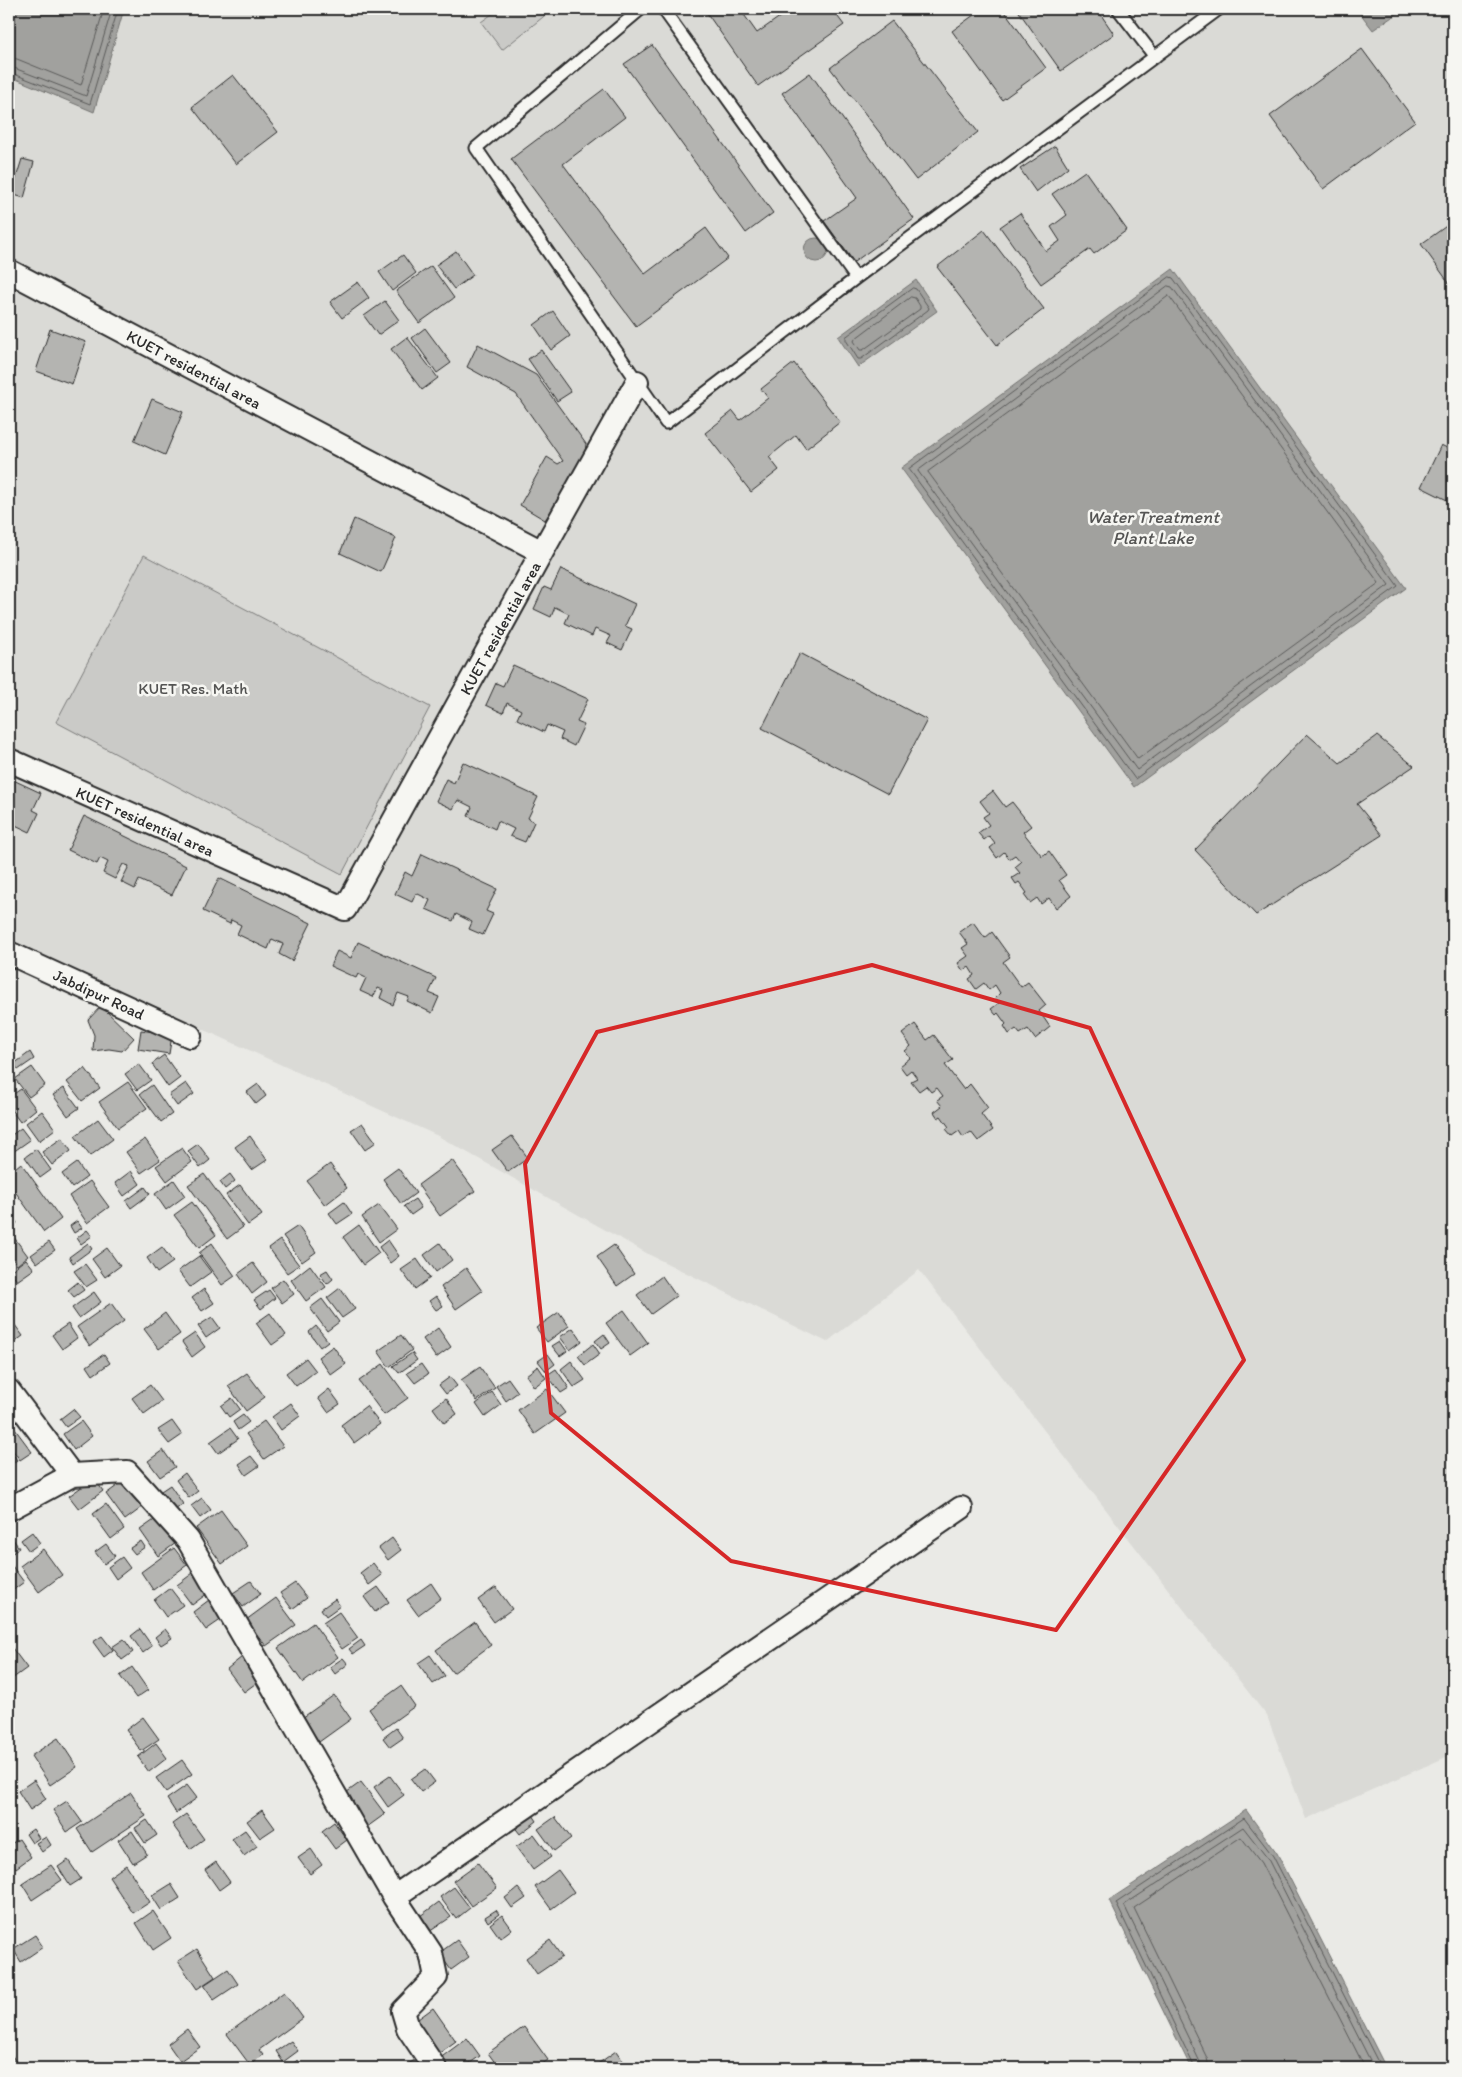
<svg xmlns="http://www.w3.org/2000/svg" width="1462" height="2077" font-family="Itim,sans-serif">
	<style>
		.built { fill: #dadad6 }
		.green { fill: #cacac7; stroke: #7a7a79 }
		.water { fill: #a1a19e; stroke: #727270 }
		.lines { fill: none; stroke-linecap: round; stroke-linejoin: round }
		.shore { stroke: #5a5a59; stroke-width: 1 }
		.building { fill: #b4b4b1; stroke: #2b2b2b }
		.service-casing { stroke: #2b2b2b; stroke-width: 15 }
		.minor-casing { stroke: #2b2b2b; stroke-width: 26 }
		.service { stroke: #f6f6f2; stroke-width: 11 }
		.minor { stroke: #f6f6f2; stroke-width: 22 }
		.marked { fill: none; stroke: #d62828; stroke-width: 4; stroke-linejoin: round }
		.labels { text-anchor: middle; stroke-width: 5; stroke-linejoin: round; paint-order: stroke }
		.street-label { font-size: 16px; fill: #2b2b2b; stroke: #f6f6f2 }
		.park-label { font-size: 16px; fill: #535352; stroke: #f6f6f2 }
		.water-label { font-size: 18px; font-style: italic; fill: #545453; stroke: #f6f6f2 }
	</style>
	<rect width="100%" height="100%" fill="#eaeae6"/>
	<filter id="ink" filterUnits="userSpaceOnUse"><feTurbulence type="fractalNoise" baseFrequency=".02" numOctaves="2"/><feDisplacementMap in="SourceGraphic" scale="10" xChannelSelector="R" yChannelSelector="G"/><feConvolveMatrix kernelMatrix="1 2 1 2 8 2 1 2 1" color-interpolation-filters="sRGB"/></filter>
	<g filter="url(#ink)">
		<path class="built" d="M9,9H1453V1754L1306,1819L1267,1716L919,1270L827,1342L650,1255L438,1136L9,941Z"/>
		<path class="green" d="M499,9H553L502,50L481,22Z
			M144,555L430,707L342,874L56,722Z"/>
		<path class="water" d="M9,9H124L94,112L9,76Z
			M1357,9H1404L1373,30Z
			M804 250a12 12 0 1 1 24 0a12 12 0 1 1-24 0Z
			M1173,269L1406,588L1134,787L901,468Z
			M916,280L937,311L858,367L838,337Z
			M1246,1810L1277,1853L1386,2068H1191L1109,1900Z"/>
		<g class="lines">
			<path class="shore" d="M9,58L17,59L81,85L104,9
				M9,66L86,96L112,9
				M9,72L90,104L118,9
				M1170,277L1173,278L1398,586L1135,779L909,469Z
				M1168,286L1172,287L1389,585L1137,770L918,471Z
				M913,288L916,289L929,308L928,310L861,359H858L846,340V337Z
				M1169,296L1379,583L1138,759L928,472Z
				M911,297L915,298L920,306V309L863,350H860L854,341L855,339Z
				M1195,2068L1116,1903L1244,1818L1273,1856L1381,2068
				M1201,2068L1200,2062L1124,1905L1243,1827L1268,1859L1374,2068
				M1209,2068L1207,2058L1134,1908L1241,1837L1261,1863L1365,2068"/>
		</g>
		<path class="building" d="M704,9H740L757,33L791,9H832L844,25L758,86Z
			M982,9H1003L1046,68L1002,100L952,31Z
			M1017,9H1097L1114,34L1061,71Z
			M892,21L978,132L916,180L830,68Z
			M652,45L773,213L746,233L624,64Z
			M1362,49L1415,121L1323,189L1270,116Z
			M810,73L914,219L854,262L824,221L857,198L782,93Z
			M233,75L278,132L236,164L192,107Z
			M604,89L625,117L563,164L645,274L706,228L728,258L636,326L511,159Z
			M1055,146L1068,167L1036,192L1020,169Z
			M22,159L34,162L24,198L11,194Z
			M1085,171L1127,230L1094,254L1090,249L1041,284L1000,227L1020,213L1046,251L1060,241L1051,227L1067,215L1052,194Z
			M1452,222L1453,280L1449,283L1421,244Z
			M984,230L1044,309L997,345L937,267Z
			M456,251L473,275L454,289L436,265Z
			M403,255L416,273L392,291L379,272Z
			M431,266L454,298L419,323L396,291Z
			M358,282L369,298L342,318L330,302Z
			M385,301L399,320L378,335L364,316Z
			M553,311L570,336L551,350L534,325Z
			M425,328L451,363L437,373L412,338Z
			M50,329L86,342L72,384L36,371Z
			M407,337L438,378L422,390L391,349Z
			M478,344L536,375L586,444L584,462L545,520L520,505L547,457L558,464L563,461L516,394L467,367Z
			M541,350L571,392L557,401L528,359Z
			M794,363L840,422L806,449L796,435L769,457L779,470L751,492L705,433L733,411L740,420L768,398L761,389Z
			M152,399L183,412L165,455L134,441Z
			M1441,445L1453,451V503L1421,487Z
			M354,519L396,538L381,572L340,553Z
			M561,569L635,604L625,626L632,629L622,650L607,643L611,636L595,629L592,636L565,623L569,614L555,607L551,617L534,609L544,587L551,590Z
			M800,653L927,720L888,794L762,728Z
			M513,665L588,699L577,722L584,725L574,746L560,739L563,732L547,725L544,732L517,719L521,710L507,703L503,713L486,705L496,683L503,686Z
			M1307,734L1340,763L1377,736L1414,766L1357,804L1382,835L1256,915L1195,850Z
			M463,762L538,797L528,818L534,822L525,842L510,836L514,829L498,821L495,829L468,816L472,807L458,800L453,809L436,801L446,779L454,783Z
			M9,778L41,793L33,810L39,813L30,832L9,822L10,814L9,813Z
			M993,791L1005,807L1012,802L1031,826L1023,832L1042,856L1049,851L1066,875L1059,880L1071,896L1056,908L1049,898L1041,904L1037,898L1030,903L1024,895L1027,893L1019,882L1016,884L1012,878L1020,873L1015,867L1021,862L1015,855L1009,859L1004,852L997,858L990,848L995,844L989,836L984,840L978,833L989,825L983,817L989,813L980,801Z
			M84,816L186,866L172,895L139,880L135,889L121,882L129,866L123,864L115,879L103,873L108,862L100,858L97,864L68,850Z
			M422,854L497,889L486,911L493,914L483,935L469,929L472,922L456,914L453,921L426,909L430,900L416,893L412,902L395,894L405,872L412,876Z
			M219,878L311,923L292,961L279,954L283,944L272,939L268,949L237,934L241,925L231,920L230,924L203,911Z
			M973,922L985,938L992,932L1010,957L1003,962L1021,987L1028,982L1046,1005L1039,1011L1050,1027L1035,1039L1028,1029L1020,1034L1016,1029L1009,1034L1004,1026L1006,1024L998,1013L996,1015L991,1009L999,1003L995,998L1000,993L995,985L989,990L984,983L976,989L969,979L974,975L969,967L963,971L958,963L968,956L962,948L968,944L959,932Z
			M358,942L436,978L429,993L439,997L432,1013L407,1001L409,997L398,993L393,1005L380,998L383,990L378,988L373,997L360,991L366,978L358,974L356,978L330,966L337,951L351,958Z
			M101,1006L134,1038L122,1051L109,1049L93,1051L94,1035L88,1020Z
			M915,1024L927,1040L934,1035L953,1060L945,1065L964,1090L970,1084L988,1108L981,1114L993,1130L978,1141L971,1132L963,1137L959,1131L952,1136L946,1129L949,1127L941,1116L938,1118L934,1112L942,1106L937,1100L943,1096L937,1088L931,1092L926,1086L919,1091L911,1081L917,1078L911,1070L906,1074L900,1066L910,1058L905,1051L911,1046L902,1034Z
			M141,1030L172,1035L169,1054L138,1049Z
			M30,1052L34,1059L18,1070L14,1064Z
			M164,1055L180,1078L168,1087L152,1064Z
			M139,1064L151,1080L137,1090L125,1074Z
			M32,1067L45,1085L29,1097L15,1079Z
			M85,1068L100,1088L82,1101L67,1082Z
			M128,1082L147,1108L118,1128L99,1102Z
			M186,1083L194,1094L177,1106L169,1095Z
			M258,1084L266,1096L256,1104L247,1092Z
			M152,1085L172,1114L161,1122L140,1094Z
			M64,1088L79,1108L68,1116L53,1095Z
			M21,1089L36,1109L20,1122L9,1107V1097Z
			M42,1111L55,1129L39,1141L26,1123Z
			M98,1119L113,1139L90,1156L75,1136Z
			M362,1123L376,1142L365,1150L351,1130Z
			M21,1128L30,1140L13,1152L9,1147V1137Z
			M250,1136L267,1160L252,1170L235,1147Z
			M512,1136L528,1158L508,1172L492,1150Z
			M62,1138L71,1151L52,1165L42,1152Z
			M145,1139L160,1160L141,1173L126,1152Z
			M198,1144L210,1160L200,1168L188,1151Z
			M182,1148L192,1162L167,1181L156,1166Z
			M36,1149L51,1170L40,1178L25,1157Z
			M452,1160L475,1191L440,1216L418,1185Z
			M21,1163L61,1219L44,1232L9,1183V1173Z
			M77,1163L87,1177L72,1188L62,1174Z
			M330,1164L347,1188L325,1205L307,1181Z
			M398,1168L416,1193L401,1204L383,1179Z
			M131,1171L140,1184L124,1196L115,1183Z
			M204,1174L243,1227L227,1239L188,1185Z
			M230,1174L235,1181L225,1189L220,1182Z
			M174,1180L185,1196L166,1210L155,1194Z
			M90,1181L109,1207L87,1223L69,1196Z
			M240,1185L262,1215L248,1225L226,1195Z
			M145,1187L150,1194L131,1208L126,1201Z
			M415,1199L421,1208L411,1215L404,1206Z
			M192,1202L216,1235L199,1248L174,1215Z
			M344,1202L352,1214L337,1224L329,1213Z
			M379,1205L397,1229L379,1242L362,1217Z
			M9,1212L17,1223L9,1229Z
			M77,1221L82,1228L74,1233L70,1226Z
			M359,1225L379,1253L363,1265L343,1237Z
			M298,1226L316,1252L302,1262L283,1236Z
			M87,1230L92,1236L81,1244L77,1238Z
			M13,1236L28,1256L17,1265L9,1254V1239Z
			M280,1240L299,1265L287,1273L269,1248Z
			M388,1240L399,1256L390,1263L379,1247Z
			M49,1242L55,1250L37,1263L31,1255Z
			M88,1243L92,1249L73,1263L69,1257Z
			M212,1243L235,1276L222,1285L199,1253Z
			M440,1243L452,1260L436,1272L424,1255Z
			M614,1245L634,1274L617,1286L597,1257Z
			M162,1247L173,1262L157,1273L147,1258Z
			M107,1248L120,1266L105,1277L92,1259Z
			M199,1256L211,1272L190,1287L178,1271Z
			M26,1259L34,1269L17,1281L10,1271Z
			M417,1259L430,1278L415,1289L401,1270Z
			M253,1263L267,1282L252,1294L238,1274Z
			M85,1264L97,1280L86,1287L74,1271Z
			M310,1265L326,1287L306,1301L291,1280Z
			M466,1268L482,1291L456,1309L441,1287Z
			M327,1270L333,1279L327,1284L320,1274Z
			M662,1276L676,1296L651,1314L637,1295Z
			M283,1279L294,1294L282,1303L271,1288Z
			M78,1282L84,1290L74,1297L68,1290Z
			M340,1288L355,1309L342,1318L327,1298Z
			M204,1289L214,1303L202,1311L192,1298Z
			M269,1290L275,1298L261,1309L254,1300Z
			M94,1292L101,1302L79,1318L72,1308Z
			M436,1296L443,1306L436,1310L429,1301Z
			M322,1299L339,1322L327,1331L310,1308Z
			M111,1303L124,1321L90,1346L77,1327Z
			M624,1310L648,1343L630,1356L606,1323Z
			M559,1312L569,1326L547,1342L536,1328Z
			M165,1313L180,1334L159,1349L144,1329Z
			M270,1313L286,1335L272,1345L256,1323Z
			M9,1317L23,1336L9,1346Z
			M212,1317L220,1328L206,1338L198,1326Z
			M68,1324L77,1338L62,1349L52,1335Z
			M316,1326L328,1341L320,1347L309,1332Z
			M438,1328L451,1347L436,1358L423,1339Z
			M573,1328L582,1341L570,1350L560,1337Z
			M195,1333L205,1347L192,1357L182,1342Z
			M604,1334L610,1343L601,1349L595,1341Z
			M401,1335L412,1350L389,1367L378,1351Z
			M560,1341L567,1351L560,1356L552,1346Z
			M593,1344L600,1354L585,1365L578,1356Z
			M333,1346L346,1364L331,1375L318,1357Z
			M412,1353L417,1360L399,1373L393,1366Z
			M104,1354L110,1363L93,1375L87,1366Z
			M548,1354L555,1364L546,1371L538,1361Z
			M306,1358L316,1371L296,1386L286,1373Z
			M571,1361L585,1380L574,1387L561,1369Z
			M383,1364L408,1398L384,1415L359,1381Z
			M421,1364L428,1374L415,1383L407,1373Z
			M538,1366L546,1378L534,1387L526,1375Z
			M480,1367L495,1388L477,1401L461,1380Z
			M556,1369L569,1388L561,1393L547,1375Z
			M247,1373L265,1397L246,1411L228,1386Z
			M450,1377L457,1386L446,1394L439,1385Z
			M508,1378L518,1392L506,1401L496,1386Z
			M150,1385L162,1401L144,1414L132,1398Z
			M329,1389L340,1404L328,1412L318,1398Z
			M547,1389L565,1413L535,1434L518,1410Z
			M492,1392L501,1405L485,1417L476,1404Z
			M232,1398L240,1409L229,1417L221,1406Z
			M446,1398L457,1414L444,1423L433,1408Z
			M291,1403L300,1416L281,1430L272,1417Z
			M366,1406L380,1424L354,1443L341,1425Z
			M73,1409L80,1417L66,1427L60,1419Z
			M243,1415L249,1422L238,1430L233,1422Z
			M81,1421L92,1436L74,1450L63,1434Z
			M172,1421L182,1435L169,1444L158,1430Z
			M264,1421L283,1446L264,1459L246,1434Z
			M12,1425L32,1452L20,1460L9,1445V1428Z
			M230,1428L238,1439L218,1453L210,1442Z
			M9,1449L17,1460L9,1466Z
			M163,1450L175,1467L160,1477L148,1461Z
			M251,1456L259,1466L246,1475L239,1464Z
			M185,1473L198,1491L189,1498L176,1480Z
			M94,1478L103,1491L79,1509L69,1496Z
			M125,1480L144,1506L125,1520L106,1494Z
			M170,1485L183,1504L175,1510L161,1491Z
			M202,1498L211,1510L200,1518L191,1506Z
			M106,1504L124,1529L111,1539L93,1514Z
			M221,1510L247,1546L222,1564L196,1528Z
			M157,1518L176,1543L158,1556L140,1530Z
			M32,1532L40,1543L29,1551L21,1540Z
			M9,1533L19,1548L9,1556Z
			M392,1538L401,1550L388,1560L379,1548Z
			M141,1541L145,1547L135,1554L130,1548Z
			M106,1544L115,1556L104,1564L95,1552Z
			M174,1548L187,1565L153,1590L141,1572Z
			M43,1549L62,1575L39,1592L20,1566Z
			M122,1557L130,1568L116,1579L108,1567Z
			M9,1562L24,1582L9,1593Z
			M373,1563L382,1575L369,1585L360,1573Z
			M193,1573L208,1593L192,1605L177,1585Z
			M251,1581L261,1594L243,1607L233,1593Z
			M295,1583L307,1598L292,1609L280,1593Z
			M431,1583L441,1598L418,1615L407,1600Z
			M378,1587L389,1602L375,1612L364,1597Z
			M496,1587L512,1609L494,1622L478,1600Z
			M170,1588L183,1605L166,1617L154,1600Z
			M276,1598L296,1625L266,1646L246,1620Z
			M335,1599L340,1606L326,1616L321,1609Z
			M209,1600L222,1619L206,1630L193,1612Z
			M339,1612L358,1638L342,1649L323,1623Z
			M475,1622L491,1645L453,1673L436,1650Z
			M313,1623L338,1657L303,1683L278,1648Z
			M140,1629L152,1646L143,1653L131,1636Z
			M165,1629L172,1638L161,1645L155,1637Z
			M102,1636L113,1650L104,1657L93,1642Z
			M124,1639L133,1652L122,1660L112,1647Z
			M361,1640L365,1646L353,1654L349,1649Z
			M9,1644L27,1668L9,1681Z
			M430,1655L445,1676L433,1684L418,1663Z
			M242,1657L259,1681L244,1692L227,1669Z
			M343,1658L348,1664L335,1674L330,1667Z
			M132,1667L148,1690L136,1698L120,1676Z
			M401,1686L415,1706L383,1729L369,1709Z
			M334,1695L351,1719L319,1742L302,1718Z
			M143,1717L159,1739L141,1751L126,1730Z
			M396,1728L403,1738L390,1747L383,1738Z
			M58,1738L77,1767L50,1785L31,1756Z
			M156,1743L167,1758L149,1772L138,1757Z
			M182,1760L192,1774L166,1792L156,1778Z
			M425,1769L435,1782L421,1792L411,1779Z
			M390,1776L404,1795L388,1807L374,1787Z
			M34,1780L46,1799L30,1810L18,1791Z
			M361,1782L385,1814L367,1827L343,1795Z
			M187,1785L197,1798L176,1813L167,1799Z
			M131,1793L146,1816L92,1852L77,1829Z
			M67,1801L82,1822L67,1832L53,1810Z
			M262,1810L275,1828L260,1838L247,1821Z
			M531,1812L537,1821L520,1834L513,1825Z
			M186,1814L204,1839L190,1849L172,1824Z
			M555,1817L571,1838L554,1851L538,1829Z
			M147,1820L157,1835L145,1843L135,1828Z
			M334,1822L347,1840L335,1849L322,1831Z
			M33,1829L39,1838L32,1843L26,1834Z
			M245,1830L257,1846L244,1856L232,1839Z
			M132,1831L147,1854L133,1863L118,1840Z
			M534,1834L551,1857L533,1870L516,1847Z
			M46,1837L51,1845L42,1852L36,1843Z
			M19,1839L31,1857L16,1868L9,1858V1845Z
			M311,1849L322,1865L310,1874L298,1858Z
			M68,1860L81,1879L70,1886L58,1867Z
			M216,1862L230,1882L219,1890L205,1870Z
			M478,1863L497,1888L471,1906L453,1881Z
			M51,1865L62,1880L32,1900L22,1884Z
			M126,1865L150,1902L133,1913L109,1877Z
			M558,1870L574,1892L551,1909L535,1887Z
			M171,1884L180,1898L161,1910L152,1896Z
			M454,1887L470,1908L456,1919L440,1897Z
			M518,1888L526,1898L512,1908L505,1898Z
			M439,1902L451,1917L426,1934L416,1919Z
			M496,1910L499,1914L488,1922L485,1917Z
			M153,1911L171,1938L153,1950L136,1923Z
			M502,1915L512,1929L500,1938L490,1924Z
			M35,1935L43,1947L21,1962L13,1949Z
			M457,1940L469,1957L451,1970L439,1953Z
			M550,1940L562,1957L537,1974L526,1958Z
			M197,1949L215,1977L197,1989L178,1961Z
			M228,1969L238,1984L214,2000L204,1985Z
			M284,1992L303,2018L259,2050L263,2055L250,2065L227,2034Z
			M433,2008L456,2041L438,2054L414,2022Z
			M524,2027L548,2060L537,2068H499L488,2053Z
			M187,2029L200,2047L180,2061L168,2044Z
			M467,2038L480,2056L463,2068H446L439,2059Z
			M291,2041L298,2051L283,2062L276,2051Z
			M616,2051L628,2068H592Z
			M9,2052L21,2068H9Z
			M298,2060L303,2068H286Z
			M415,2060L420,2068H401Z"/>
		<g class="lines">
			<g class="service-casing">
				<path id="service" d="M641,9L476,148L666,423L856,278L1219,9
					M663,9L856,278
					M1118,9L1155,57"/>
			</g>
			<g class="minor-casing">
				<path id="minor" d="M9,271L542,552L345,909L9,760
					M542,552L637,382
					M9,953L190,1036
					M9,1391L72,1475L9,1509
					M72,1475L127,1472L188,1540L394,1897
					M435,2068L408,2028L403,2011L436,1977L431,1953L394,1897L961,1508"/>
			</g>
			<use href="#service" class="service"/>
			<use href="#minor" class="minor"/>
		</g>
	</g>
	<path class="marked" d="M872,965L1090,1028L1244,1360L1056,1630L731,1561L551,1413L525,1164L597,1032Z"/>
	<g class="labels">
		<g class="street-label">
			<text transform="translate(194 369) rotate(28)" y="6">KUET residential area</text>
			<text transform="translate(500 628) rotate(-61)" y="6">KUET residential area</text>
			<text transform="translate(145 821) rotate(24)" y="6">KUET residential area</text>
			<text transform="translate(99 994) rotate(25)" y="6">Jabdipur Road</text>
		</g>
		<g class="park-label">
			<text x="193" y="694">KUET Res. Math</text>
		</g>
		<g class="water-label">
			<text x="1153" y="523">Water Treatment<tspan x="1153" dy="21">Plant Lake</tspan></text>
		</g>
	</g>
	<rect width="1462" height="2077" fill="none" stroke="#f6f6f2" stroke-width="30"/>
	<rect x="15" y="15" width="1432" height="2047" fill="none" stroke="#2b2b2b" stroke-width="2" filter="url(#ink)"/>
</svg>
